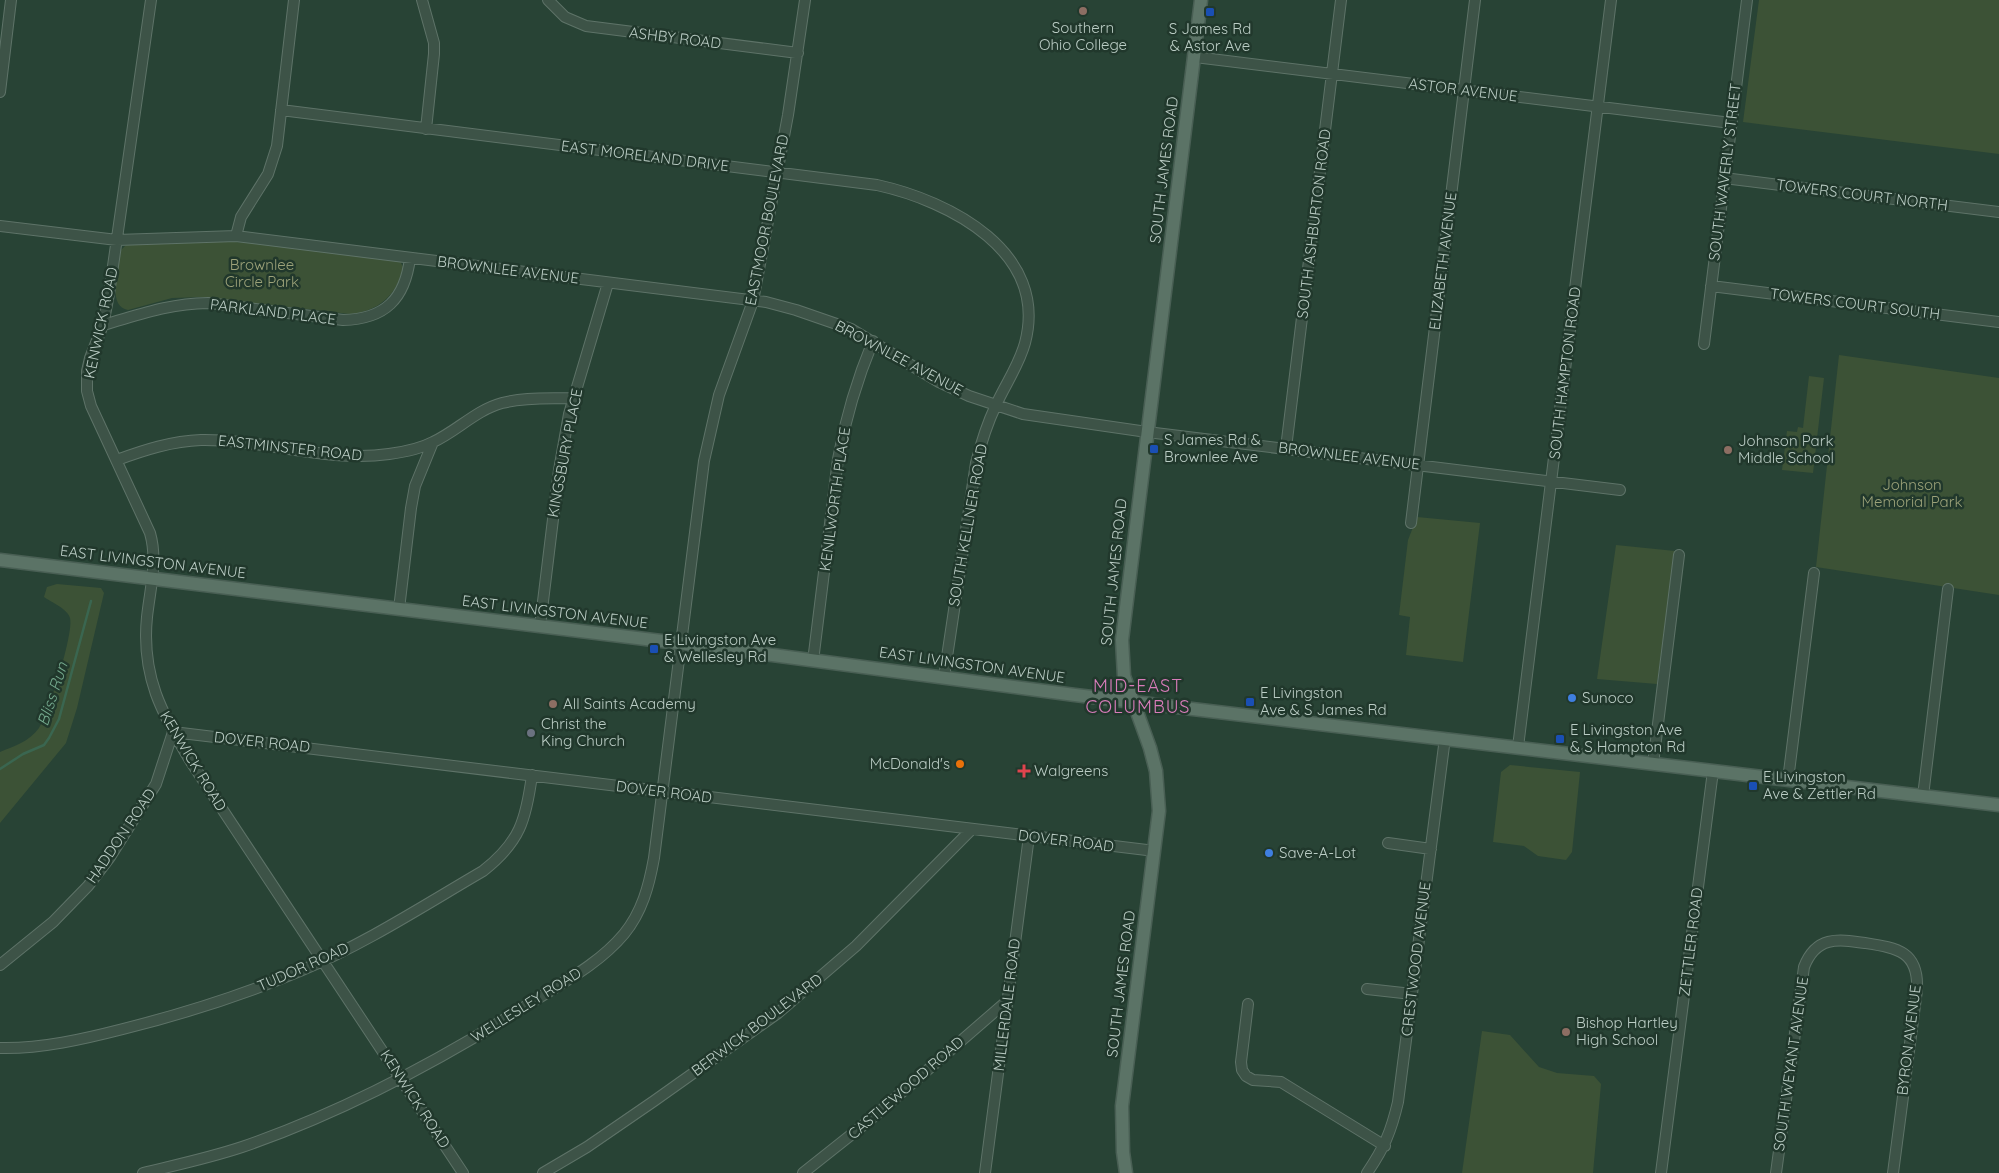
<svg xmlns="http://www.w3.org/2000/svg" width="1999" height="1173" font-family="Quicksand,sans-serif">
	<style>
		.green { fill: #3c5236 }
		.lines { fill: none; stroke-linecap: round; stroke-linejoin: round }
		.stream { stroke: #3a6650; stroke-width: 2.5 }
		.minor-casing { stroke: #5e7368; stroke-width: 12 }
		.major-casing { stroke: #495f54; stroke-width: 15 }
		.minor { stroke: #3d5347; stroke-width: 10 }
		.major { stroke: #5b7366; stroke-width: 12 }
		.education-dot { fill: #8d6e63; stroke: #21382c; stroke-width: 2 }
		.transit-dot { fill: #1a4fb4; stroke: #21382c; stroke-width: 2 }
		.shop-dot { fill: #3f7fe0; stroke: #21382c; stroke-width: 2 }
		.worship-dot { fill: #6b7280; stroke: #21382c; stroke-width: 2 }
		.food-dot { fill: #e8710a; stroke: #21382c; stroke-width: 2 }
		.health-dot { fill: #e0444e; stroke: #21382c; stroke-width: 2 }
		.labels { text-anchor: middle; stroke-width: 5; stroke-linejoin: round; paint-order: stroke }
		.poi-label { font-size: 15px; fill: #baccc4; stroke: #21382c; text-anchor: start }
		.street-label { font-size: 15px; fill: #baccc4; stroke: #21382c }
		.park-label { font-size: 15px; fill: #9ca279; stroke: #21382c }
		.water-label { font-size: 16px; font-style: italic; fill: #75aa8e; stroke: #21382c }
		.quarter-label { font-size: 18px; letter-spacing: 1px; fill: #d87cba; stroke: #21382c }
	</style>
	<rect width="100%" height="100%" fill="#284335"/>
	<path class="green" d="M1759,0H1999V154L1743,122Z
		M219,241L251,243L400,261L403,267C398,295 377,312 350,314L202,297L172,298L128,310C106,307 119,266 121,250L127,244Z
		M1839,355L1999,378V595L1816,567Z
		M1809,376L1824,378L1813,473L1782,470L1787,431L1797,432L1798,427L1803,428Z
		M1417,517L1480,523L1463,662L1406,655L1410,617L1399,615L1408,540Z
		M1616,545L1675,551L1657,684L1597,679Z
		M57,584L101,588L104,593L77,708L66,743L0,823V752C14,746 29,742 39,728C48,715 74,633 70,618C68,609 51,602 44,597L47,587Z
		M1510,765L1580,772L1572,852L1566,860L1538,856L1524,846L1493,842L1501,772Z
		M1482,1031L1510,1035L1539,1067L1557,1073L1594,1076L1601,1084L1593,1173H1462Z"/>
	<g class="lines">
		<path class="stream" d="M0,769L23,754L44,745L49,738L59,719L91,601"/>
		<g class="minor-casing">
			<path id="minor" d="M151,0L109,294L103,325L90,358L87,371V391L91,406L150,533C158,561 150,589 147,617C141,676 162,714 191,762L463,1173
				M422,0L434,43V54L426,129
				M548,0L565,17L586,26L798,53
				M1195,57L1731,123
				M0,92L11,0
				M281,110L877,185C950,201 1049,252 1025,343C1019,365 1005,385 996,405C987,424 981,443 976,463L944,677
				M1724,178L1999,212
				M0,226L117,240L236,236L766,302L796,310L851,329L939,382L969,396L1023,414L1147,432L1620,490
				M236,236L241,217L268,174L277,146L294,0
				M1711,286L1999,322
				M103,325C142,314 167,304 208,303L343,320C385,319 405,299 410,258
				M1704,344L1747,0
				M1286,448L1341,0
				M117,460C144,450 172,441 201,440C264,439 326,463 389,454C404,452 420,449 433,442C457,431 476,410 502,403C525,397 550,399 574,398
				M1411,523L1475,0
				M399,609L411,508L415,486L433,442
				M540,626L559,470L569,414L608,283
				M813,661L838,459C846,416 856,382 873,341
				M1518,747L1611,0
				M1653,764L1679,555
				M1788,780L1814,573
				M1923,796L1948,589
				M1388,843L1431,849
				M0,965L53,922L88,886L110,857L156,784L173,732C501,769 828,813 1155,851
				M1367,989L1412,994
				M1248,1004L1241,1062L1242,1070L1246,1076L1253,1080L1281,1082L1385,1146
				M0,1048C41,1049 84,1039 123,1029C183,1014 243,995 300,971C363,945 423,906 483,871C520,842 526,820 532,775
				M143,1173C176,1165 209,1158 242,1147C344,1112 439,1061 529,1004C562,983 599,964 624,934C642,912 649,886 654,858L704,461L719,395L753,301L788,115L805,0
				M543,1173L587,1147L654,1101L778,1013L856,946L972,829
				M803,1173L871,1119L1007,1001
				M985,1173L1029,836
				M1367,1173C1384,1148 1391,1132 1398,1102L1445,738
				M1661,1173L1713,771
				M1776,1173L1804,967C1816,936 1837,939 1865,943C1897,948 1919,951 1917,990L1893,1173"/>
		</g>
		<g class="major-casing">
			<path id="major" d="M0,560L727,649L1075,695L1999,805
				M1126,1173L1123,1152L1122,1106L1159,811L1156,771L1150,748L1124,676L1122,640L1201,0"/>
		</g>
		<use href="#minor" class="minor"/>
		<use href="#major" class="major"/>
	</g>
	<g class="education-dot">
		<circle cx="1083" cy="11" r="5"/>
		<circle cx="1728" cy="450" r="5"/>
		<circle cx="553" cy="704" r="5"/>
		<circle cx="1566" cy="1032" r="5"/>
	</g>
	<g class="transit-dot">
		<rect x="1205" y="7" width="10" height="10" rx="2.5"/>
		<rect x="1149" y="444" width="10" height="10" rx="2.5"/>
		<rect x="649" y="644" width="10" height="10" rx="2.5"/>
		<rect x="1245" y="697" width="10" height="10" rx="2.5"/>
		<rect x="1555" y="734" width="10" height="10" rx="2.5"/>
		<rect x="1748" y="781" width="10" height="10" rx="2.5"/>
	</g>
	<g class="shop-dot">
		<circle cx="1572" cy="698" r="5"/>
		<circle cx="1269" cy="853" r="5"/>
	</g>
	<circle class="worship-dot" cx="531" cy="733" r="5"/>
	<circle class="food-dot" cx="960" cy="764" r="5"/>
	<path class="health-dot" d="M1021.5 763.5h5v5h5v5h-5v5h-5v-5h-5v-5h5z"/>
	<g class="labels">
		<g class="poi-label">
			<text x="1083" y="33" text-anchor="middle">Southern<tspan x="1083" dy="17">Ohio College</tspan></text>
			<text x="1210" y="34" text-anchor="middle">S James Rd<tspan x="1210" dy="17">&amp; Astor Ave</tspan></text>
			<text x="1164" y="445">S James Rd &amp;<tspan x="1164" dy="17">Brownlee Ave</tspan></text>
			<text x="1738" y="446">Johnson Park<tspan x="1738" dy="17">Middle School</tspan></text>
			<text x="664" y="645">E Livingston Ave<tspan x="664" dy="17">&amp; Wellesley Rd</tspan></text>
			<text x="1260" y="698">E Livingston<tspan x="1260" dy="17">Ave &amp; S James Rd</tspan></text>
			<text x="1582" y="703">Sunoco</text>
			<text x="563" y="709">All Saints Academy</text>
			<text x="541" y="729">Christ the<tspan x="541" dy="17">King Church</tspan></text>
			<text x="1570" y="735">E Livingston Ave<tspan x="1570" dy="17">&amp; S Hampton Rd</tspan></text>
			<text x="950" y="769" text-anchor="end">McDonald's</text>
			<text x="1034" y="776">Walgreens</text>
			<text x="1763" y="782">E Livingston<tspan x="1763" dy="17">Ave &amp; Zettler Rd</tspan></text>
			<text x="1279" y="858">Save-A-Lot</text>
			<text x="1576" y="1028">Bishop Hartley<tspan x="1576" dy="17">High School</tspan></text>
		</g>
		<g class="street-label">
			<text transform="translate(675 38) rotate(7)" y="5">ASHBY ROAD</text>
			<text transform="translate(1463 90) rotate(7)" y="5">ASTOR AVENUE</text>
			<text transform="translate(645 156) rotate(7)" y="5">EAST MORELAND DRIVE</text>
			<text transform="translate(1164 170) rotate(-83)" y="5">SOUTH JAMES ROAD</text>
			<text transform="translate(1725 172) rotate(-83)" y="5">SOUTH WAVERLY STREET</text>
			<text transform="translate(1862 195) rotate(7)" y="5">TOWERS COURT NORTH</text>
			<text transform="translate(767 220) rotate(-79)" y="5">EASTMOOR BOULEVARD</text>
			<text transform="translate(1314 224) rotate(-83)" y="5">SOUTH ASHBURTON ROAD</text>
			<text transform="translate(1443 261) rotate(-83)" y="5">ELIZABETH AVENUE</text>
			<text transform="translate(508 270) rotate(7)" y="5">BROWNLEE AVENUE</text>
			<text transform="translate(1855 304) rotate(7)" y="5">TOWERS COURT SOUTH</text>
			<text transform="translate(273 312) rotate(7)" y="5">PARKLAND PLACE</text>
			<text transform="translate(101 323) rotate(-78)" y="5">KENWICK ROAD</text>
			<text transform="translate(899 358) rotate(28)" y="5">BROWNLEE AVENUE</text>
			<text transform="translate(1565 373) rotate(-83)" y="5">SOUTH HAMPTON ROAD</text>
			<text transform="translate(290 448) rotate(6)" y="5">EASTMINSTER ROAD</text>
			<text transform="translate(565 453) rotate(-79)" y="5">KINGSBURY PLACE</text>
			<text transform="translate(1349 456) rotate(7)" y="5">BROWNLEE AVENUE</text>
			<text transform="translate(835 499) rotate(-82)" y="5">KENILWORTH PLACE</text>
			<text transform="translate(968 525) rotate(-80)" y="5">SOUTH KELLNER ROAD</text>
			<text transform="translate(153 562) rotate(7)" y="5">EAST LIVINGSTON AVENUE</text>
			<text transform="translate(1114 572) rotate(-84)" y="5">SOUTH JAMES ROAD</text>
			<text transform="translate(555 612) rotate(7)" y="5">EAST LIVINGSTON AVENUE</text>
			<text transform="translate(972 665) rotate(8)" y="5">EAST LIVINGSTON AVENUE</text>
			<text transform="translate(262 742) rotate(6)" y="5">DOVER ROAD</text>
			<text transform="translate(193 761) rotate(59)" y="5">KENWICK ROAD</text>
			<text transform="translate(664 792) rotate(7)" y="5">DOVER ROAD</text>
			<text transform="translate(121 836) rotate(-56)" y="5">HADDON ROAD</text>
			<text transform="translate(1066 841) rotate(7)" y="5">DOVER ROAD</text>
			<text transform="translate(1691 942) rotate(-83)" y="5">ZETTLER ROAD</text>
			<text transform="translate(1416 959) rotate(-83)" y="5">CRESTWOOD AVENUE</text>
			<text transform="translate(303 967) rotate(-24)" y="5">TUDOR ROAD</text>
			<text transform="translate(1121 984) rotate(-83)" y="5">SOUTH JAMES ROAD</text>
			<text transform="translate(526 1005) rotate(-32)" y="5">WELLESLEY ROAD</text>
			<text transform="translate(1007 1005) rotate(-83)" y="5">MILLERDALE ROAD</text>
			<text transform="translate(757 1025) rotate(-37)" y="5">BERWICK BOULEVARD</text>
			<text transform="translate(1909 1040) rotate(-83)" y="5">BYRON AVENUE</text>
			<text transform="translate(1791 1064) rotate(-82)" y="5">SOUTH WEYANT AVENUE</text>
			<text transform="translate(906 1088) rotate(-41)" y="5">CASTLEWOOD ROAD</text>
			<text transform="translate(415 1099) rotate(57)" y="5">KENWICK ROAD</text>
		</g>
		<g class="park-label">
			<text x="262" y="270">Brownlee<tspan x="262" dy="17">Circle Park</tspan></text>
			<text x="1912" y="490">Johnson<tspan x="1912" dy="17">Memorial Park</tspan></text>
		</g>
		<g class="water-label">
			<text transform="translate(52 694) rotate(-72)" y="6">Bliss Run</text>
		</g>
		<g class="quarter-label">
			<text x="1138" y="692">MID-EAST<tspan x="1138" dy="21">COLUMBUS</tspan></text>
		</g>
	</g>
</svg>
